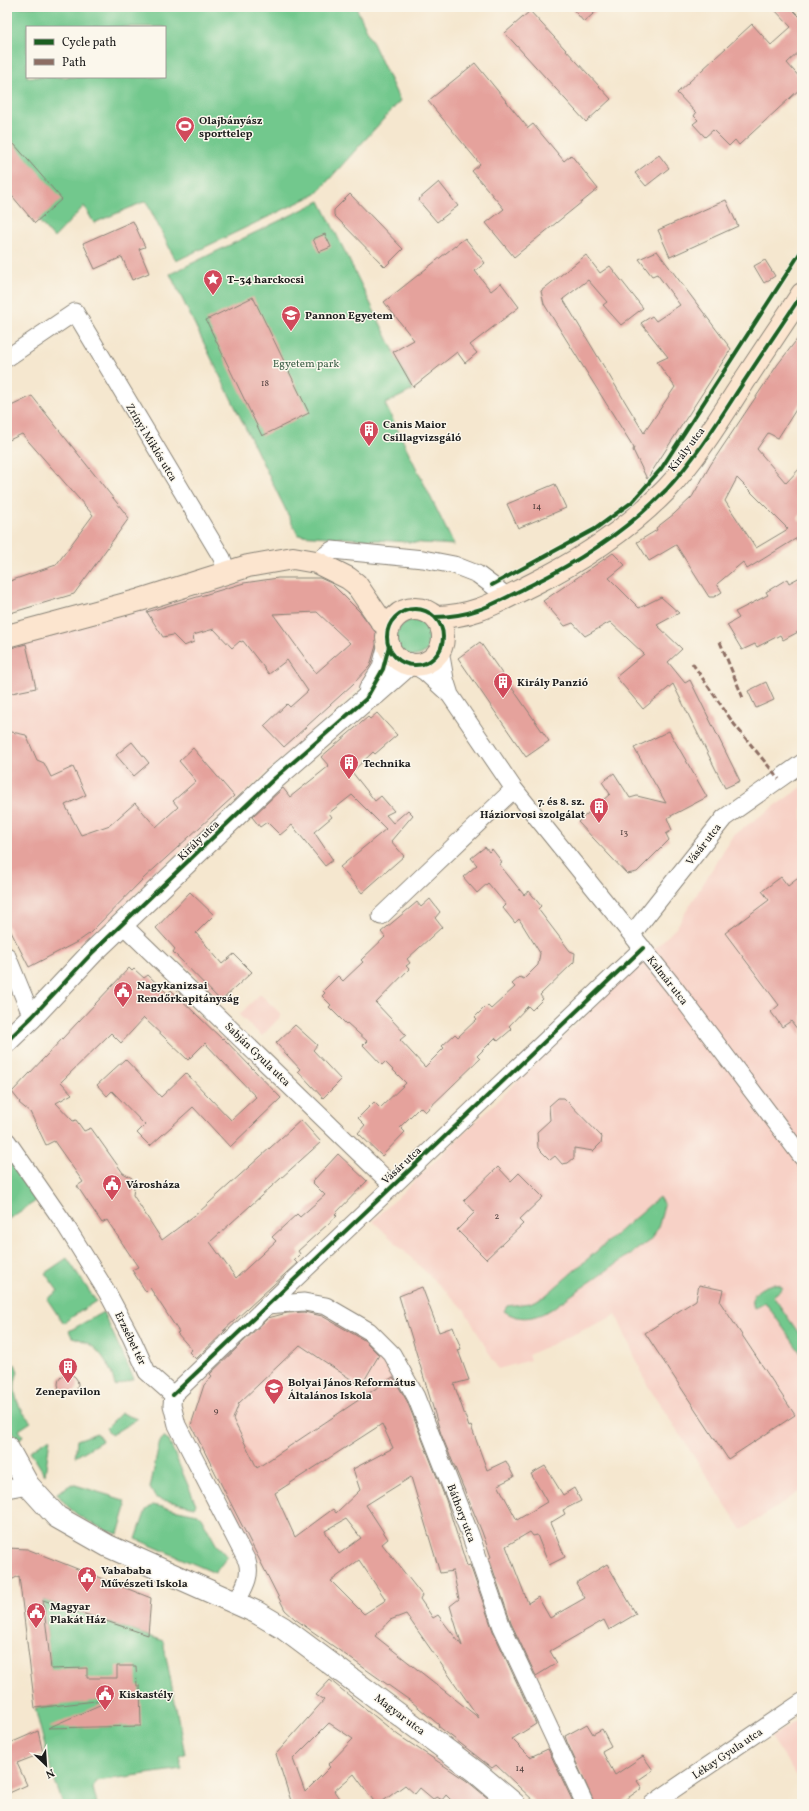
<svg xmlns="http://www.w3.org/2000/svg" width="809" height="1811" font-family="Vollkorn,serif">
	<style>
		.built { fill: #f7d1c6 }
		.green { fill: #72c88d; stroke: #477254; fill-rule: evenodd }
		.building { fill: #e5a29c; fill-rule: evenodd }
		.lines { fill: none; stroke-linecap: round; stroke-linejoin: round }
		.minor-casing { stroke: #888276; stroke-width: 19 }
		.tertiary-casing { stroke: #888276; stroke-width: 24 }
		.secondary-casing { stroke: #888276; stroke-width: 24 }
		.minor { stroke: #fff; stroke-width: 17 }
		.tertiary { stroke: #fff; stroke-width: 22 }
		.secondary { stroke: #fce5cf; stroke-width: 22 }
		.quiet { stroke: #8d6e63; stroke-width: 3; stroke-dasharray: 6 3; stroke-linecap: butt }
		.cycleway-casing { stroke: #fbf7ec; stroke-width: 6 }
		.cycleway { stroke: #1b5e20; stroke-width: 4 }
		.labels { text-anchor: middle; stroke-width: 3; stroke-linejoin: round; paint-order: stroke }
		.number-label { font-size: 9px; fill: #4e3e3c }
		.poi-label { font-size: 11px; font-weight: bold; fill: #1c1c1c; stroke: #fbf7ec; text-anchor: start }
		.park-label { font-size: 11px; fill: #3e6149; stroke: #fbf7ec }
		.street-label { font-size: 11px; fill: #1c1c1c; stroke: #fbf7ec }
	</style>
	<rect width="100%" height="100%" fill="#fbf7ec"/>
	<filter id="ink" filterUnits="userSpaceOnUse"><feTurbulence type="fractalNoise" baseFrequency=".025" numOctaves="2"/><feDisplacementMap in="SourceGraphic" scale="8" xChannelSelector="R" yChannelSelector="G"/><feConvolveMatrix kernelMatrix="1 2 1 2 8 2 1 2 1" color-interpolation-filters="sRGB"/></filter>
	<filter id="wash" filterUnits="userSpaceOnUse"><feTurbulence type="fractalNoise" baseFrequency=".012" numOctaves="4" result="noise"/><feDisplacementMap in="SourceGraphic" scale="16" xChannelSelector="R" yChannelSelector="G"/><feGaussianBlur stdDeviation="0.9" result="paint"/><feColorMatrix in="noise" values="0 0 0 0 0 0 0 0 0 0 0 0 0 0 0 0 0 1.4 0 .05"/><feComposite in="paint" operator="in"/></filter>
	<g filter="url(#wash)">
		<rect width="100%" height="100%" fill="#f5e7cf"/>
		<path class="built" d="M247,581L326,582L380,630L375,668L365,683L147,881L98,933L83,943L26,971L7,932V644Z
			M802,787V1490L742,1530L648,1386L616,1315L528,1355L530,1360L498,1369L464,1309L373,1221L676,928L733,835Z
			M260,994L282,1015L262,1036L239,1015Z
			M298,1310L322,1312L381,1352L396,1375L257,1468L270,1494L238,1519L191,1425L204,1385L271,1318Z
			M802,1717V1773L797,1776L771,1737Z"/>
		<path class="green" d="M7,7H356L400,101L316,194L176,261L146,201L94,223L84,206L54,238L7,185ZM27,27H165V77H27Z
			M320,201L413,390L385,404L454,545L298,535L170,274Z
			M396 638a18 18 0 1 1 36 0a18 18 0 1 1-36 0Z
			M7,1158L36,1201L7,1220Z
			M659,1197L664,1205L659,1225L652,1239L550,1310C535,1318 520,1322 504,1311L507,1306L530,1303L545,1296Z
			M67,1258L96,1301L63,1323L47,1299L58,1291L45,1273Z
			M773,1284L779,1285L783,1288L773,1296L802,1338V1355L765,1302L754,1308C749,1294 760,1287 773,1284Z
			M103,1312L134,1379L115,1386C110,1362 97,1343 72,1337L69,1331Z
			M15,1364L18,1372C10,1391 18,1408 31,1422L19,1430L23,1436L18,1440L7,1422V1369Z
			M121,1413L137,1419L111,1435L106,1428Z
			M97,1433L102,1441L75,1457L77,1440Z
			M163,1437L169,1441L196,1504L194,1507L159,1499L155,1497L150,1488L160,1440Z
			M50,1438L45,1475L30,1451Z
			M72,1484L124,1500L126,1507L118,1534C94,1526 72,1516 57,1493Z
			M153,1505L198,1514L201,1517L216,1544L227,1557L215,1573L136,1539L146,1510Z
			M43,1600L163,1641L185,1754L179,1756L182,1769L97,1781L93,1788L97,1804H63L51,1770L35,1708L55,1706Z"/>
		<g id="blocks">
			<path class="building" d="M571,7H601L584,22Z
				M772,7H790L801,18L802,17V49L787,63L802,80V87L739,145L735,140L729,146L713,130L705,137L693,124L698,120L694,116L696,113L677,93L752,24L771,45L791,27Z
				M530,11L611,99L586,122L505,33Z
				M475,63L528,128L533,124L564,161L571,155L598,189L514,257L486,223L504,209L472,171L480,164L428,101Z
				M7,136L62,199L35,223L7,190Z
				M659,155L669,168L646,186L635,173Z
				M439,182L458,206L437,222L418,200Z
				M350,194L403,249L385,267L334,215V210Z
				M726,200L738,226L670,257L658,230Z
				M133,221L145,247L139,249L149,273L132,280L122,257L95,269L83,243Z
				M325,234L331,247L319,252L313,239Z
				M465,238L485,263L475,271L491,291L501,283L519,307L470,345L477,353L465,363L457,352L413,387L393,352L414,340L384,302Z
				M657,251L731,349L647,479L633,450L634,448L544,304L541,291L586,255L600,273L610,266L643,308L621,325L603,305L607,302L588,280L563,299L644,433L675,387L657,362L668,357L641,323L652,316L656,321L680,305L657,274L652,276L639,259Z
				M765,260L775,276L764,283L754,266Z
				M253,297L309,413L262,436L206,320Z
				M802,333V400L778,438L768,433L757,449L786,483L802,466V513L798,518L800,522L802,520V542L797,538L747,569L743,562L717,584L722,592L714,597H709L676,545L649,561L637,542L657,530L656,528L674,514L692,497L711,464L778,364ZM737,478L788,529L756,548L725,501Z
				M32,396L129,518L74,594L7,614V582L56,565L93,515L22,434L7,441V408Z
				M555,484L566,508L518,528L507,504Z
				M613,553L625,565L609,578L639,608L661,597L679,613L657,625L682,649L668,662L685,683L690,680L740,781L725,788L673,684L643,709L616,677L644,654L610,622L585,636L573,623L565,626L543,601Z
				M802,576V630L783,640L780,635L757,647L755,644L742,650L727,625L739,618L735,612L768,595L766,592L787,579L789,583Z
				M278,578H320L331,583L360,612L377,634V642L370,666L353,684L284,747L264,726L287,704L290,707L308,691L287,660L269,674L243,641L241,642L240,641L232,648L214,629L193,635L194,642L184,646L173,635L163,637L147,612L244,583ZM317,612L350,643L316,673L273,614Z
				M480,642L549,741L526,757L458,658Z
				M26,644L36,688L7,694V649Z
				M766,682L774,700L756,708L748,691Z
				M377,713L397,735L375,754L373,752L352,772L375,801L381,796L394,811L386,815L393,823L408,810L413,815L391,841L404,856L362,893L340,867L386,829L352,795L329,813L332,817L314,832L333,860L325,866L292,825L280,835L267,822L260,827L252,817L283,788L290,797L329,766L321,757L368,717L370,719Z
				M7,731L26,735L37,760L44,763L51,777L73,767L86,795L65,805L81,835L110,825L135,803L156,827L178,807L173,801L196,781L179,761L193,748L234,796L144,878L89,934L79,941L29,967L7,924Z
				M669,731L707,797L667,818L672,830L666,834L669,840L637,872L627,874L578,822L610,794L602,782L614,773L630,798L637,796L666,803L634,748Z
				M132,742L149,763L134,776L116,755Z
				M485,847L489,852L492,849L502,862L499,864L524,895L529,891L541,906L538,909L570,951L575,953L574,962L540,995L543,999L532,1010L528,1006L509,1026L512,1029L498,1041L495,1038L477,1056L480,1059L425,1112L420,1107L400,1127L405,1132L382,1156L358,1133L365,1125L358,1118L374,1102L380,1108L406,1083L385,1062L382,1065L363,1045L367,1041L347,1023L346,1024L329,1007L331,1005L322,996L325,993L323,991L338,976L343,981L363,962L361,960L385,937L381,932L417,902L421,907L430,899L440,912L435,918L442,927L407,959L410,963L406,966L409,969L376,1003L406,1035L400,1040L425,1067L444,1048L442,1046L455,1034L458,1037L477,1019L475,1017L487,1005L491,1009L515,987L512,984L520,977L524,979L538,965L540,953L519,919L515,923L503,908L506,905L488,883L477,893L463,877L477,865L471,858Z
				M802,875V1035L791,1021L782,1027L771,1012L779,1005L725,933L769,900L762,891L781,877L788,886Z
				M190,892L214,915L196,933L222,964L234,954L252,972L221,1001L173,952L175,949L156,928Z
				M129,968L132,971L134,969L144,978L148,975L168,994L171,990L222,1039L223,1038L281,1098L230,1147L193,1107L150,1146L137,1133L145,1125L112,1091L107,1096L97,1085L125,1059L161,1097L186,1073L231,1120L256,1097L205,1043L188,1060L144,1018L121,1043L111,1033L61,1082L72,1094L56,1103L73,1121L76,1120L84,1131L91,1128L123,1173L132,1178L134,1188L133,1195L162,1240L199,1212L301,1120L321,1142L210,1242L236,1278L276,1241L272,1237L297,1214L300,1217L325,1195L312,1182L338,1154L367,1181L335,1214L337,1216L298,1251L300,1254L294,1260L297,1263L223,1331L227,1329L196,1359L189,1352L192,1350L177,1333L179,1332L150,1288L146,1292L132,1270L138,1267L107,1220L102,1223L77,1186L83,1182L54,1141L46,1145L30,1112L19,1103L20,1102L12,1092Z
				M295,1025L317,1045L313,1050L341,1080L323,1098L298,1071L300,1069L276,1043Z
				M558,1098H564L602,1137L601,1143L593,1151L574,1148V1158L568,1163L562,1164L555,1156L550,1160L538,1148L537,1132L550,1120L549,1106Z
				M498,1167L511,1181L519,1173L543,1197L519,1220L523,1224L486,1259L457,1230L475,1212L464,1200Z
				M699,1285L723,1290L720,1302L795,1415L728,1459L645,1333L696,1300Z
				M422,1287L439,1332L453,1327L461,1349L458,1350L469,1380L454,1384L469,1427L471,1426L487,1470L506,1461L514,1477L498,1485L517,1520L547,1502L531,1474L545,1466L563,1495L574,1488L581,1501L563,1510L565,1514L550,1523L565,1557L549,1565L537,1535L533,1536L530,1532L506,1546L528,1603L538,1597L550,1618L585,1598L576,1583L607,1564L636,1614L609,1630L604,1620L550,1651L557,1663L536,1676L511,1623L489,1558L491,1557L482,1532L441,1434L399,1296Z
				M304,1312L322,1316L364,1340L379,1355L361,1386L300,1345L239,1403L233,1419L257,1468L393,1377L407,1401L446,1500L467,1566L470,1565L493,1631L536,1724L512,1739L530,1757L548,1749L574,1804H537L496,1765L492,1768L438,1726L439,1725L412,1702L295,1619L285,1610L191,1425L204,1385L212,1376L210,1374L268,1318L287,1313ZM382,1424L393,1448L353,1469L360,1490L336,1513L333,1509L295,1537L275,1493ZM411,1477L440,1573L453,1571L459,1599L450,1606L462,1646L438,1615L433,1618L420,1599L422,1595L382,1544L388,1539L366,1505ZM346,1519L361,1538L339,1554L325,1531ZM359,1560L386,1600L364,1614L331,1581ZM406,1614L479,1718L375,1636L390,1620Z
				M58 1384a10 10 0 1 1 20 0a10 10 0 1 1-20 0Z
				M7,1548L27,1549L151,1598L148,1635L43,1600L51,1669L87,1668V1678H117V1666H136L137,1686H140L141,1726L48,1728L113,1699L35,1708L19,1576L7,1582Z
				M330,1680L398,1735L467,1781L495,1804H455L446,1795L442,1800L437,1797L433,1799L420,1788L415,1794L405,1785L379,1804H376L354,1774L334,1791L343,1804H292L276,1754L324,1700L316,1695ZM329,1723L353,1739L328,1765L330,1767L305,1792L293,1759Z
				M587,1724L593,1734L602,1729L611,1746L602,1751L615,1775L643,1756L653,1770L637,1781L642,1788L619,1804H595L567,1742L565,1736Z
				M38,1731L43,1753L17,1763L27,1785L7,1794V1742L8,1744Z"/>
		</g>
	</g>
	<g filter="url(#ink)">
		<use href="#blocks" fill-opacity="0" stroke="#888276" stroke-width="1"/>
		<g class="lines">
			<g class="minor-casing">
				<path id="minor" d="M7,358L75,312L222,558L227,573
					M316,562L332,550L423,559L454,565L477,574L508,597
					M440,650L445,679L450,695
					M414,665L425,672L450,695L514,789L673,986L802,1157
					M381,916L514,789
					M123,925L392,1185
					M632,934L724,818L802,763
					M7,956L32,1017
					M7,1141L64,1223L107,1292L131,1337L147,1372L173,1395
					M267,1305L304,1302L326,1306L369,1331L392,1354L416,1397L470,1534L502,1627L585,1804
					M173,1395L643,948
					M173,1395L172,1405L177,1425L247,1561C252,1577 243,1589 236,1603
					M7,1489L28,1485
					M652,1804L802,1702"/>
			</g>
			<g class="tertiary-casing">
				<path id="tertiary" d="M370,690L383,669L389,646
					M7,1041L32,1017L93,952L275,778L366,699L375,694L409,664
					M7,1447L28,1485L57,1517L108,1546L256,1612L283,1628L476,1772L514,1804"/>
			</g>
			<g class="secondary-casing">
				<path id="secondary" d="M387 637a28 28 0 1 1 56 0a28 28 0 1 1-56 0Z
					M435,617C474,617 497,602 531,585C580,561 627,530 666,490C692,462 712,431 732,400C755,364 779,329 802,294
					M7,636L140,600L248,566L293,558L316,562L348,578L356,584L382,622L389,628"/>
			</g>
			<use href="#minor" class="minor"/>
			<use href="#tertiary" class="tertiary"/>
			<use href="#secondary" class="secondary"/>
			<path class="quiet" d="M720,642L743,698
				M692,663L734,724L779,779
				M7,1451L9,1450"/>
			<g class="cycleway-casing">
				<path id="cycleway" d="M492,585L595,529L632,502L661,469L802,250
					M387 637a28 28 0 1 1 56 0a28 28 0 1 1-56 0Z
					M435,617C474,617 497,602 531,585C580,561 627,530 666,490C692,462 712,431 732,400C755,364 779,329 802,294
					M7,1041L32,1017L93,952L275,778L366,699L383,669L389,646
					M173,1395L643,948"/>
			</g>
			<use href="#cycleway" class="cycleway"/>
		</g>
	</g>
	<defs>
		<g id="stadium-pin" transform="scale(1)"><path d="M0 17L-7.5 6A9.5 9.5 0 1 1 7.5 6Z" fill="#d1495b" stroke="#fbf7ec"/><path d="M0-5a6.5 5 0 1 0 0 10a6.5 5 0 1 0 0-10ZM-3.5-1.8h7v3.6h-7Z" fill="#fff"/></g>
		<g id="sight-pin" transform="scale(1)"><path d="M0 17L-7.5 6A9.5 9.5 0 1 1 7.5 6Z" fill="#d1495b" stroke="#fbf7ec"/><path d="M0-6L1.8-2.2L6-1.7L2.9 1.2L3.7 5.4L0 3.3L-3.7 5.4L-2.9 1.2L-6-1.7L-1.8-2.2Z" fill="#fff"/></g>
		<g id="university-pin" transform="scale(1)"><path d="M0 17L-7.5 6A9.5 9.5 0 1 1 7.5 6Z" fill="#d1495b" stroke="#fbf7ec"/><path d="M0-5L7-2L0 1L-7-2ZM-4 1L0 2.5L4 1V4Q0 6-4 4Z" fill="#fff"/></g>
		<g id="building-pin" transform="scale(1)"><path d="M0 17L-7.5 6A9.5 9.5 0 1 1 7.5 6Z" fill="#d1495b" stroke="#fbf7ec"/><path d="M-4-6H4V6H1V3H-1V6H-4ZM-2.5-4.3h1.7v1.8h-1.7ZM.8-4.3h1.7v1.8H.8ZM-2.5-1h1.7V.8h-1.7ZM.8-1h1.7V.8H.8Z" fill="#fff"/></g>
		<g id="civic-pin" transform="scale(1)"><path d="M0 17L-7.5 6A9.5 9.5 0 1 1 7.5 6Z" fill="#d1495b" stroke="#fbf7ec"/><path d="M-.6-6.5H3V-4.5H.6V-3L4-1V1h2V6H-6V1h2V-1L-.6-3ZM-1.2 2.5V6h2.4V2.5Z" fill="#fff"/></g>
		<g id="school-pin" transform="scale(1)"><path d="M0 17L-7.5 6A9.5 9.5 0 1 1 7.5 6Z" fill="#d1495b" stroke="#fbf7ec"/><path d="M0-5L7-2L0 1L-7-2ZM-4 1L0 2.5L4 1V4Q0 6-4 4Z" fill="#fff"/></g>
	</defs>
	<g fill-rule="evenodd">
		<use href="#stadium-pin" x="185" y="126"/>
		<use href="#sight-pin" x="213" y="279"/>
		<use href="#university-pin" x="291" y="315"/>
		<use href="#building-pin" x="369" y="430"/>
		<use href="#building-pin" x="503" y="682"/>
		<use href="#building-pin" x="349" y="763"/>
		<use href="#building-pin" x="599" y="807"/>
		<use href="#civic-pin" x="123" y="991"/>
		<use href="#civic-pin" x="112" y="1184"/>
		<use href="#building-pin" x="68" y="1367"/>
		<use href="#school-pin" x="274" y="1388"/>
		<use href="#civic-pin" x="87" y="1576"/>
		<use href="#civic-pin" x="36" y="1612"/>
		<use href="#civic-pin" x="105" y="1694"/>
	</g>
	<g class="labels">
		<g class="number-label">
			<text x="265" y="386">18</text>
			<text x="537" y="509">14</text>
			<text x="624" y="835">13</text>
			<text x="497" y="1219">2</text>
			<text x="216" y="1414">9</text>
			<text x="520" y="1771">14</text>
		</g>
		<g class="poi-label">
			<text x="199" y="124">Olajbányász<tspan x="199" dy="13">sporttelep</tspan></text>
			<text x="227" y="283">T–34 harckocsi</text>
			<text x="305" y="319">Pannon Egyetem</text>
			<text x="383" y="428">Canis Maior<tspan x="383" dy="13">Csillagvizsgáló</tspan></text>
			<text x="517" y="686">Király Panzió</text>
			<text x="363" y="767">Technika</text>
			<text x="585" y="805" text-anchor="end">7. és 8. sz.<tspan x="585" dy="13">Háziorvosi szolgálat</tspan></text>
			<text x="137" y="989">Nagykanizsai<tspan x="137" dy="13">Rendőrkapitányság</tspan></text>
			<text x="126" y="1188">Városháza</text>
			<text x="288" y="1386">Bolyai János Református<tspan x="288" dy="13">Általános Iskola</tspan></text>
			<text x="68" y="1395" text-anchor="middle">Zenepavilon</text>
			<text x="101" y="1574">Vabababa<tspan x="101" dy="13">Művészeti Iskola</tspan></text>
			<text x="50" y="1610">Magyar<tspan x="50" dy="13">Plakát Ház</tspan></text>
			<text x="119" y="1698">Kiskastély</text>
		</g>
		<g class="park-label">
			<text x="306" y="367">Egyetem park</text>
		</g>
		<g class="street-label">
			<text transform="translate(152 442) rotate(59)" y="4">Zrínyi Miklós utca</text>
			<text transform="translate(686 449) rotate(-53)" y="4">Király utca</text>
			<text transform="translate(198 840) rotate(-44)" y="4">Király utca</text>
			<text transform="translate(703 844) rotate(-52)" y="4">Vásár utca</text>
			<text transform="translate(668 980) rotate(52)" y="4">Kalmár utca</text>
			<text transform="translate(258 1054) rotate(44)" y="4">Sabján Gyula utca</text>
			<text transform="translate(401 1165) rotate(-43)" y="4">Vásár utca</text>
			<text transform="translate(131 1338) rotate(64)" y="4">Erzsébet tér</text>
			<text transform="translate(462 1513) rotate(69)" y="4">Báthory utca</text>
			<text transform="translate(400 1714) rotate(37)" y="4">Magyar utca</text>
			<text transform="translate(727 1753) rotate(-34)" y="4">Lékay Gyula utca</text>
		</g>
	</g>
	<rect width="809" height="1811" fill="none" stroke="#fbf7ec" stroke-width="24"/>
	<rect x="26" y="26" width="140" height="52" fill="#fbf7ec" stroke="#a29f99"/>
	<rect x="34" y="39" width="20" height="6" fill="#1b5e20" stroke="#a29f99"/>
	<text x="62" y="46" font-size="12" fill="#1c1c1c">Cycle path</text>
	<rect x="34" y="59" width="20" height="6" fill="#8d6e63" stroke="#a29f99"/>
	<text x="62" y="66" font-size="12" fill="#1c1c1c">Path</text>
	<g transform="translate(46 1765) rotate(155)" stroke="#fbf7ec" stroke-width="3" paint-order="stroke">
	<path d="M0-3L7 15L0 10L-7 15Z" fill="#1c1c1c"/>
	<text y="-6" font-size="11" font-weight="bold" text-anchor="middle" fill="#1c1c1c">N</text>
	</g>
</svg>
